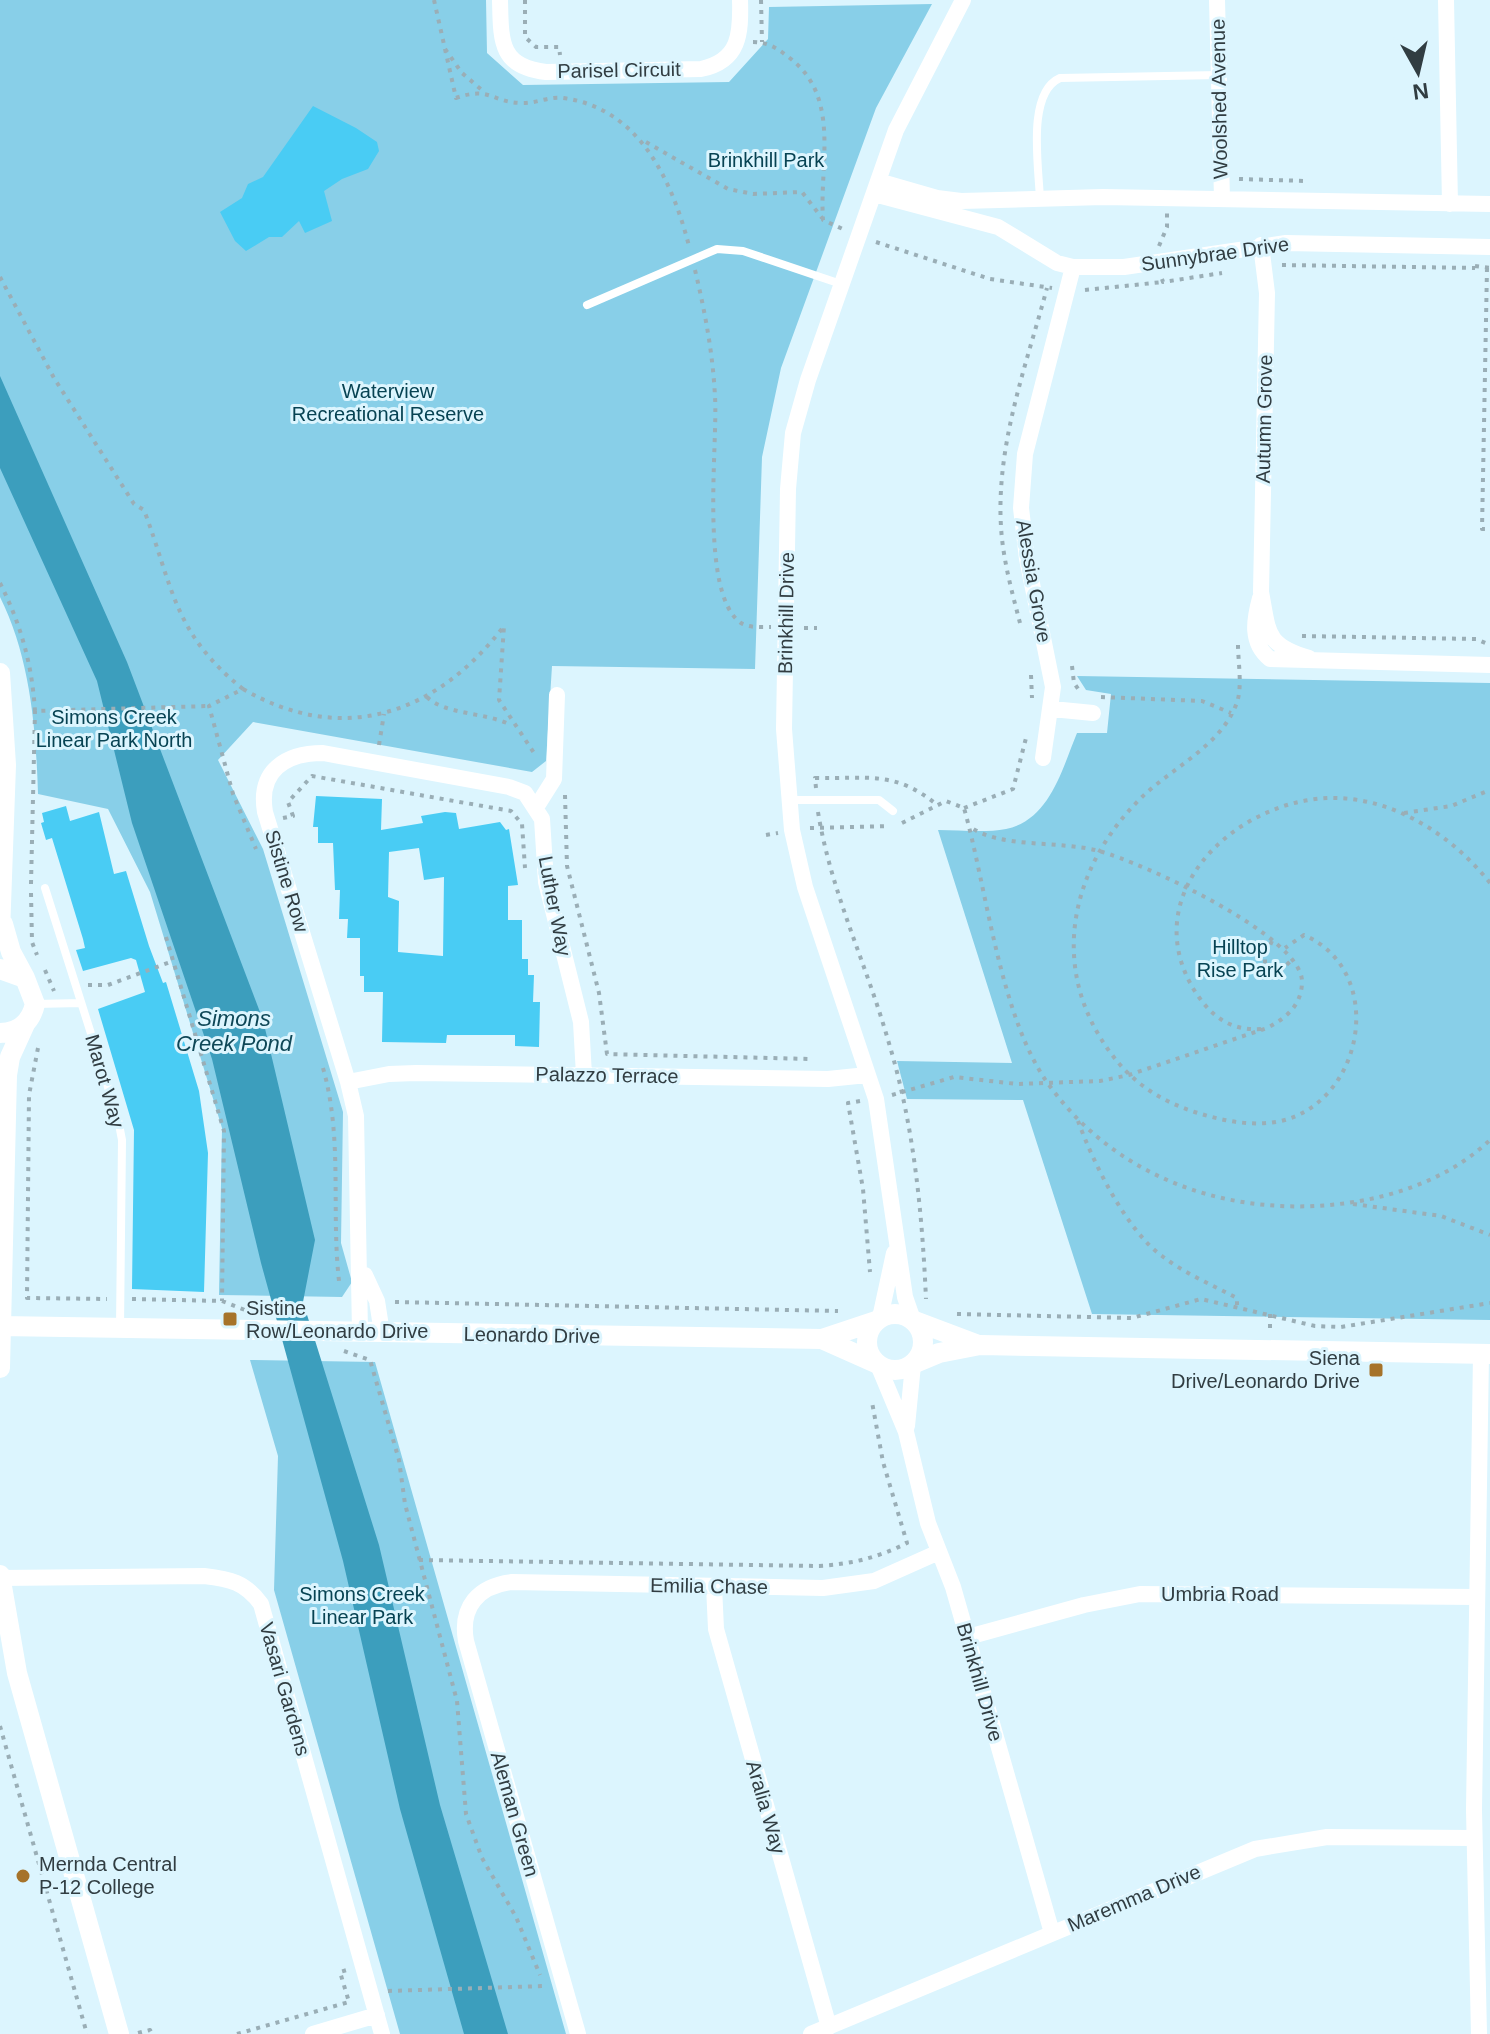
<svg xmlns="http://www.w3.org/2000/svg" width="1490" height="2034" font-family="Arial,sans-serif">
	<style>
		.green { fill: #88cfe8 }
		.water { fill: #3c9ebd }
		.building { fill: #49ccf4; fill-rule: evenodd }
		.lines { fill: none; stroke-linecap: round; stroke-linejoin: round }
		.path { stroke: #9aaeb6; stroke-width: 4; stroke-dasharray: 4 6; stroke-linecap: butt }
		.service { stroke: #fff; stroke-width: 8 }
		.minor { stroke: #fff; stroke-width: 16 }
		.tertiary { stroke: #fff; stroke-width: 20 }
		.poi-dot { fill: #a6732a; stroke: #dcf5fe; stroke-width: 3 }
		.labels { text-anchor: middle; stroke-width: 6; stroke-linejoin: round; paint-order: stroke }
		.street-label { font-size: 20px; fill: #313d42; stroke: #dcf5fe }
		.park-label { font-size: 20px; fill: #074353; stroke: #dcf5fe }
		.poi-label { font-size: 20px; fill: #313d42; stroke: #dcf5fe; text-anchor: start }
		.water-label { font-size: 22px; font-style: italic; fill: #0e4757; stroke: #dcf5fe }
	</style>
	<rect width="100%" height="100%" fill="#dcf5fe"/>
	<path class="green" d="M0,0H486L487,53L523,85L729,82L768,39L769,7L932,4L876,108L781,368L762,457L755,669L552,666L546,761L532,772L253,722L218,760L263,849L343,1112L341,1243L352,1282L342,1297L219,1295L222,1128L150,892L108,809L38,794C36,728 30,657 0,597Z
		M1077,676L1490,683V1320L1092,1314L1023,1100L907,1099L897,1061L1012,1063L938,830C960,830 985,833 1006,829C1050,820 1062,769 1077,733H1107L1111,694L1086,690Z
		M250,1360L375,1362L566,2034H400L274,1590L278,1456Z"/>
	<path class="water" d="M0,376L127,662L263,1020L315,1240L303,1302L379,1545L440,1805L508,2034H464L400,1809L343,1561L261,1263L212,1059L132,823L97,681L0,468Z"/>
	<path class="building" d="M313,106L356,128L377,142L379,151L368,169L342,179L324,191L332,221L305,233L299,221L282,237H269L246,251L235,241L220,212L242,198L248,184L263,177Z
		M316,796L382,799L381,830L423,823L421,816L445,812L456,813L459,829L500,822L506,830L509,829L518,885L508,886V920H522V959H528V975H534L533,1002H540L539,1047L515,1046V1035H447L446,1043L382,1042L383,992H364V976H360V938H347L348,919H339L340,890H335L333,843H318V827H313ZM419,848L424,880L444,877L443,956L398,952L399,901L388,897L389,852Z
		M66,806L70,821L99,812L114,874L126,871L149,946L163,983L166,982L199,1091L208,1153L204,1292L132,1289L134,1130L98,1009L145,992L136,960L131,958L83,971L76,950L85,948L83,939L52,838L46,840L41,823L44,822L42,813Z"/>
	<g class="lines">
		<path class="path" d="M434,0L456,98C490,86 491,102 521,103C535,104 549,96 563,98C639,108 672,180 689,246
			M525,0V37L536,47H559L560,55
			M761,0L762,42
			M753,42C767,42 777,48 787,56C842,95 819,163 823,220L845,230
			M445,49L462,73L483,91
			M646,142L728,189L753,194L802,192L822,218
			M1239,179L1306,181
			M876,242L990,279L1052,288
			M1159,246L1167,227V213
			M1282,265L1475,268
			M1475,266L1490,268
			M1487,268L1482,529H1490
			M695,270C705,312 713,354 715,397C718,445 699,594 741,623C749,628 761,627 771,627
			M0,277L54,378L134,504L144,510C173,587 173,633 243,689L209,706L233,794L256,849
			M1162,279L1163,282L1222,273
			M1085,290L1163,282
			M0,583C21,625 32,664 35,711L209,706
			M1020,623C1012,592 1003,560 1001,527C996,445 1026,366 1047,288
			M804,628H817
			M1302,636L1476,639L1490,645
			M1238,645C1238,662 1243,689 1236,705C1220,746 1172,768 1142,797C1070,867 1048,968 1110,1052C1132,1083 1162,1102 1198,1113C1224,1121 1253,1127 1281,1121C1365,1101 1387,971 1304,935L1285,948
			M1072,666L1074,683L1081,693
			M1031,675L1032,698
			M243,689C343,747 437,714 504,626L499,700L536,756
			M427,697C445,715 486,712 511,725
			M1101,697L1202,701L1231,713
			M379,745L384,714
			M816,788L815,778C866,779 894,770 936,804
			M565,795L567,866L599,993L607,1054L810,1059
			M964,808L1013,789L1027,734
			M818,812C831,892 866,963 888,1040C914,1125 922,1211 926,1299
			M1404,813L1451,806L1490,790
			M283,818L293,816L288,802L312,776L511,811L522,824L525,868
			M902,823L946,801L964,808C987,889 1000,1018 1049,1085C1120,1183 1238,1220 1354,1202C1404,1194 1453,1175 1490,1140
			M810,828L889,826
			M766,835L778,833
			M31,884L35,711
			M31,893L32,942L37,955
			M166,937L224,1131L222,1301
			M1272,941L1265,956V965L1281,970L1294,958
			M45,970L54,991
			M88,985H108L173,961
			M1261,1029C1231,1031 1212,1017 1196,993C1134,897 1232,802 1328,798C1392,796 1452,835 1490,883
			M38,1048L29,1095L27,1298L107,1299
			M323,1068C343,1138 331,1210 339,1281
			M892,1095L954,1077L1017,1084L1100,1081L1129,1075L1267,1028C1286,1018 1301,1006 1302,983C1305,937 1141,862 1099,851C1059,840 999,849 969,826
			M860,1101L848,1103L863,1189L870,1272
			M1078,1121C1093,1162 1126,1230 1162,1256C1184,1273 1212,1285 1237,1298V1305
			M1353,1204L1441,1216L1490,1235
			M132,1299L222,1301L245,1310
			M395,1302L838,1311
			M957,1314L1132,1318L1201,1299L1315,1326L1341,1327L1490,1303
			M1270,1314V1332
			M344,1351L370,1360L399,1460L405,1504L457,1701L466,1814L482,1858L516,1917L540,1975
			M419,1560L819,1566C851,1564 877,1558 907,1543L883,1462L872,1402
			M0,1726L87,2034
			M388,1991L545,1986
			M138,2033L150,2030L152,2034
			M237,2034L349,2002L340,1972L347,1970"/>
		<path class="service" d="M1040,200C1039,168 1026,93 1060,78L1219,75
			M587,305L717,249L743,251L841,284
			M789,800H879L893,811
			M45,888L118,1119L122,1140L120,1328
			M35,1004L81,1003"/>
		<path class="minor" d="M500,0C501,40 499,67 546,72L701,69C740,61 741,33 740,0
			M1217,0L1222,199
			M1446,0L1450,204
			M878,181L937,198L961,201L1103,197L1490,204
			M874,194L998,227L1057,263L1073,267H1124L1286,243L1490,247
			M1261,245L1267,293L1261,592C1269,633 1265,645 1309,658
			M1260,598C1254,620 1250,643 1270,659L1490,665
			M1052,709L1093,713
			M1043,758L1053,687L1027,559L1021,508L1025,454L1073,267
			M537,806L554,779L557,695
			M348,1082L389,1074L416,1073L828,1079L867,1075
			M365,1275L377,1301L382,1333
			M880,1318L894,1253
			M913,1320L905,1297L876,1099L805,887L792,830L784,729L788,489L793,433L808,380L896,130L963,0
			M360,1332L356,1116L348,1082L265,812C258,771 285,753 323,753L509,787L525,793L542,819L546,882L581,1022L584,1075
			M878,1365L906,1432L928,1523L953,1587L1052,1933
			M907,1426L913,1365
			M0,1578L204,1576C230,1579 245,1582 261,1604L382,2034
			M714,1586L716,1629L829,2027
			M968,1637L1084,1605L1140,1594L1477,1597
			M313,2034L377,2015
			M578,2034L466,1641C460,1607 478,1586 512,1582L823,1588L874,1581L939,1552
			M811,2034L1255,1849L1327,1837L1474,1838
			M1479,2034L1474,1810L1481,1354"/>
		<path class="tertiary" d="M0,673L6,765L0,933
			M3,924L11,952L25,978
			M0,969L25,978L35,1004C31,1022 19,1033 0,1033
			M867 1342a28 28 0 1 1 56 0a28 28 0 1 1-56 0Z
			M915,1321L976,1344
			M0,1326L822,1339L876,1321
			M822,1339L876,1363
			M915,1363L939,1353L980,1345L1490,1354
			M0,1368L7,1075L10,1057L25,1024
			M0,1575L17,1673L119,2034"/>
	</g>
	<g class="poi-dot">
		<rect x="222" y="1311" width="16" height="16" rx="4"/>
		<rect x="1368" y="1362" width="16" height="16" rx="4"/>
		<circle cx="23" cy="1876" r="8"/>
	</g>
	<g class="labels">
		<g class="street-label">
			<text transform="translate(619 70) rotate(-1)" y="7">Parisel Circuit</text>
			<text transform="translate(1219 99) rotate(-91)" y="7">Woolshed Avenue</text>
			<text transform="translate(1215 254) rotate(-8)" y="7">Sunnybrae Drive</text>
			<text transform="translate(1264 419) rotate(-89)" y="7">Autumn Grove</text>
			<text transform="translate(1034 581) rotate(80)" y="7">Alessia Grove</text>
			<text transform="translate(786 613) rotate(-89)" y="7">Brinkhill Drive</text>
			<text transform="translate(287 881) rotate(73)" y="7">Sistine Row</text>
			<text transform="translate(555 906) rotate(79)" y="7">Luther Way</text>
			<text transform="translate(607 1075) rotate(1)" y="7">Palazzo Terrace</text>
			<text transform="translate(105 1081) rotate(74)" y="7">Marot Way</text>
			<text transform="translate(532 1335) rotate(1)" y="7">Leonardo Drive</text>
			<text transform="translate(709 1586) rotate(1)" y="7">Emilia Chase</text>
			<text x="1220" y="1601">Umbria Road</text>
			<text transform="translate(980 1682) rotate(74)" y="7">Brinkhill Drive</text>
			<text transform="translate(285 1689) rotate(74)" y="7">Vasari Gardens</text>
			<text transform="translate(766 1807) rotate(74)" y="7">Aralia Way</text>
			<text transform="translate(515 1814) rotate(74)" y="7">Aleman Green</text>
			<text transform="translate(1134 1898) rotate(-23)" y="7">Maremma Drive</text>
		</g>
		<g class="park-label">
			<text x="766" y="167">Brinkhill Park</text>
			<text x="388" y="398">Waterview<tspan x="388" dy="23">Recreational Reserve</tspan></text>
			<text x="114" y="724">Simons Creek<tspan x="114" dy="23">Linear Park North</tspan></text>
			<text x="1240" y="954">Hilltop<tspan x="1240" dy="23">Rise Park</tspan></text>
			<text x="362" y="1601">Simons Creek<tspan x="362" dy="23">Linear Park</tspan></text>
		</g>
		<g class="poi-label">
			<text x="246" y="1315">Sistine<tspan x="246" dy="23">Row/Leonardo Drive</tspan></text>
			<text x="1360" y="1365" text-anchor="end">Siena<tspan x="1360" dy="23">Drive/Leonardo Drive</tspan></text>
			<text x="39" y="1871">Mernda Central<tspan x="39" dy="23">P-12 College</tspan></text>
		</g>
		<g class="water-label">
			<text x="234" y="1026">Simons<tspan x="234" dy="25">Creek Pond</tspan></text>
		</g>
	</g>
	<g transform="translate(1418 72) rotate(172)" stroke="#dcf5fe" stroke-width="6" paint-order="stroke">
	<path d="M0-6L14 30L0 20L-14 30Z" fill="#313d42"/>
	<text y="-12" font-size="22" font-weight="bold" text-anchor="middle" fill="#313d42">N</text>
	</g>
</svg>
